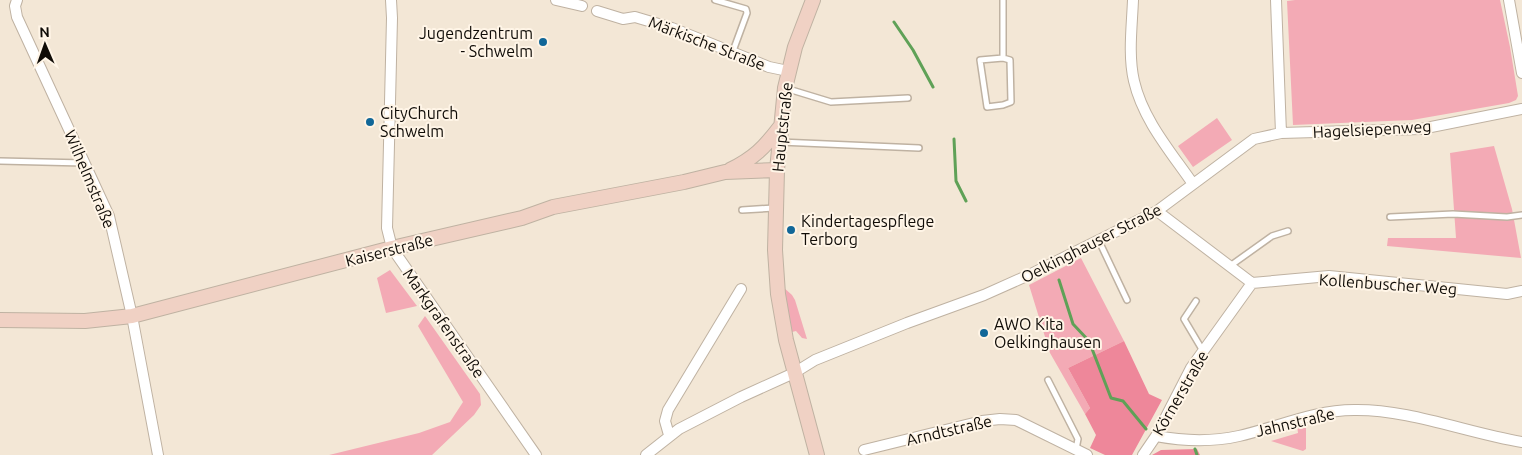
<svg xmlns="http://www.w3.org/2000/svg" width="1522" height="455" font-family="Ubuntu,sans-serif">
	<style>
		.green { fill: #f3aab5 }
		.forest { fill: #ee879a }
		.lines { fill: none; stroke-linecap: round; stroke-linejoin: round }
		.stream { stroke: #5fa157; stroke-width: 3 }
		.service-casing { stroke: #bfb2a2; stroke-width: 8 }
		.minor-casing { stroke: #bfb2a2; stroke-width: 12 }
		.secondary-casing { stroke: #bfb2a2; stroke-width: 16 }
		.service { stroke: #fff; stroke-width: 5 }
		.minor { stroke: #fff; stroke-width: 10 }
		.secondary { stroke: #f0d1c4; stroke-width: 14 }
		.poi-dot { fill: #116798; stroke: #fff5e7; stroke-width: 2 }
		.labels { text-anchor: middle; stroke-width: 4; stroke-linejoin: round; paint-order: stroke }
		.poi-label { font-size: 16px; fill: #100c07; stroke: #fff5e7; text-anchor: start }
		.street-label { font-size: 16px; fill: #100c07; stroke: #fff5e7 }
	</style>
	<rect width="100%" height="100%" fill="#f3e7d6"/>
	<path class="green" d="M1295,0H1500L1510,47L1518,96L1516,100L1509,103L1412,120L1293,125L1287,1Z
		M1217,118L1232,140L1193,167L1178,146Z
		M1494,146L1512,209L1521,258L1387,246L1388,238H1456L1450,153Z
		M1081,258L1124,341L1068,368L1090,408L1085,414L1050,353L1029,285Z
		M390,270L417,306L386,313L377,278Z
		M783,287L792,295L795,300L807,339L802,338L796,331L792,332L788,317Z
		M425,316L480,394L481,405L474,415L432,455H329L419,433L450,422L463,402L418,326Z
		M1301,423L1306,425V449L1303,451L1271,441L1298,433L1297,425Z"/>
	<path class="forest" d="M1124,341L1149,394L1162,400L1132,455H1105L1090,448L1096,435L1085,414L1090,408L1068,368Z
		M1197,449L1200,455H1152L1161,450Z"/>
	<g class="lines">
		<path class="stream" d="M894,22L913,50L933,87
			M954,139L956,181L966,201
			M1059,280L1073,324L1089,341L1111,398L1123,401L1146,429
			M1195,449L1197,455"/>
		<g class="service-casing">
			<path id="service" d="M715,0L746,9L747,13L733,51
				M1003,0V58
				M1003,58L1010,60L1011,102L1003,105L987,107L980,60Z
				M785,88L831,102L908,98
				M780,142L919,148
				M0,161L84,163
				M742,210L774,208
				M1390,217L1453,214L1507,217L1522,215
				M1099,241L1127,300
				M1230,266L1272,236L1288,231
				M1196,301L1184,319L1203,351
				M1048,380L1078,439L1076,449"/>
		</g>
		<g class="minor-casing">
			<path id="minor" d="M17,0L15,6L17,17L109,216L132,316L158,455
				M391,0L392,18L387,228L392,248L536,455
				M556,0L582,6
				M1133,0C1132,26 1128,55 1134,81C1143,120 1171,152 1193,184
				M1509,0L1522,73
				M597,11L623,19L635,17L672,28L769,67L788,71
				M1281,133L1421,129L1522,109
				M1157,211L1252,283L1329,276L1507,294L1522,291
				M669,435L665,421L668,410L741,289
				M1156,436C1183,441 1212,442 1239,436C1278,427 1314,410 1354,410C1409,409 1467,433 1522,442
				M864,450L982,421L1000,419L1016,420L1087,455
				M646,455L679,429L741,397L794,373L815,360L907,323L984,295L1031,274L1157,211L1254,139L1281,133L1276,0
				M1143,455L1156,436L1191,368L1252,283"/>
		</g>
		<g class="secondary-casing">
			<path id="secondary" d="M813,0L795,47L785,88L777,170L775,250L778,294L786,340L817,455
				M730,170C754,158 764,148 780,127
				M0,320L85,321L132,316L392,248L522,218L553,207L684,182L725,172L777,170"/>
		</g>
		<use href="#service" class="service"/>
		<use href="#minor" class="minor"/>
		<use href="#secondary" class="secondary"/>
	</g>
	<g class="poi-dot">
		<circle cx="543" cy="42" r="5"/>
		<circle cx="370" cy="122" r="5"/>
		<circle cx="791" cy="230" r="5"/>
		<circle cx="984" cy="333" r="5"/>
	</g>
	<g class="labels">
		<g class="poi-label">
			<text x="533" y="39" text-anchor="end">Jugendzentrum<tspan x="533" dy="18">- Schwelm</tspan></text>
			<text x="380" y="119">CityChurch<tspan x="380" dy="18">Schwelm</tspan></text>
			<text x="801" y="227">Kindertagespflege<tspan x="801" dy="18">Terborg</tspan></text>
			<text x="994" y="330">AWO Kita<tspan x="994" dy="18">Oelkinghausen</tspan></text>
		</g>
		<g class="street-label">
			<text transform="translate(707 43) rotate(21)" y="6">Märkische Straße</text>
			<text transform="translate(782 127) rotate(-84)" y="6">Hauptstraße</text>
			<text transform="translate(1372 129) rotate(-3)" y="6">Hagelsiepenweg</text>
			<text transform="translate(90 179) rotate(67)" y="6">Wilhelmstraße</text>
			<text transform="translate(1091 243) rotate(-27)" y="6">Oelkinghauser Straße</text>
			<text transform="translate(389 250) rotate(-14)" y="6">Kaiserstraße</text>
			<text transform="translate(1388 284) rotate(4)" y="6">Kollenbuscher Weg</text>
			<text transform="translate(444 323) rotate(55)" y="6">Markgrafenstraße</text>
			<text transform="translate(1180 393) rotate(-60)" y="6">Körnerstraße</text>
			<text transform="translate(1295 422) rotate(-13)" y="6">Jahnstraße</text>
			<text transform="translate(949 430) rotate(-13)" y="6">Arndtstraße</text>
		</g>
	</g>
	<g transform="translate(45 45) rotate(358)" stroke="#fff5e7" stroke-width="4" paint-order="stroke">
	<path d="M0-4L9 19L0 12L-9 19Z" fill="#100c07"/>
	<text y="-8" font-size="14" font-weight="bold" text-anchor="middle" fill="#100c07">N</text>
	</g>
</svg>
